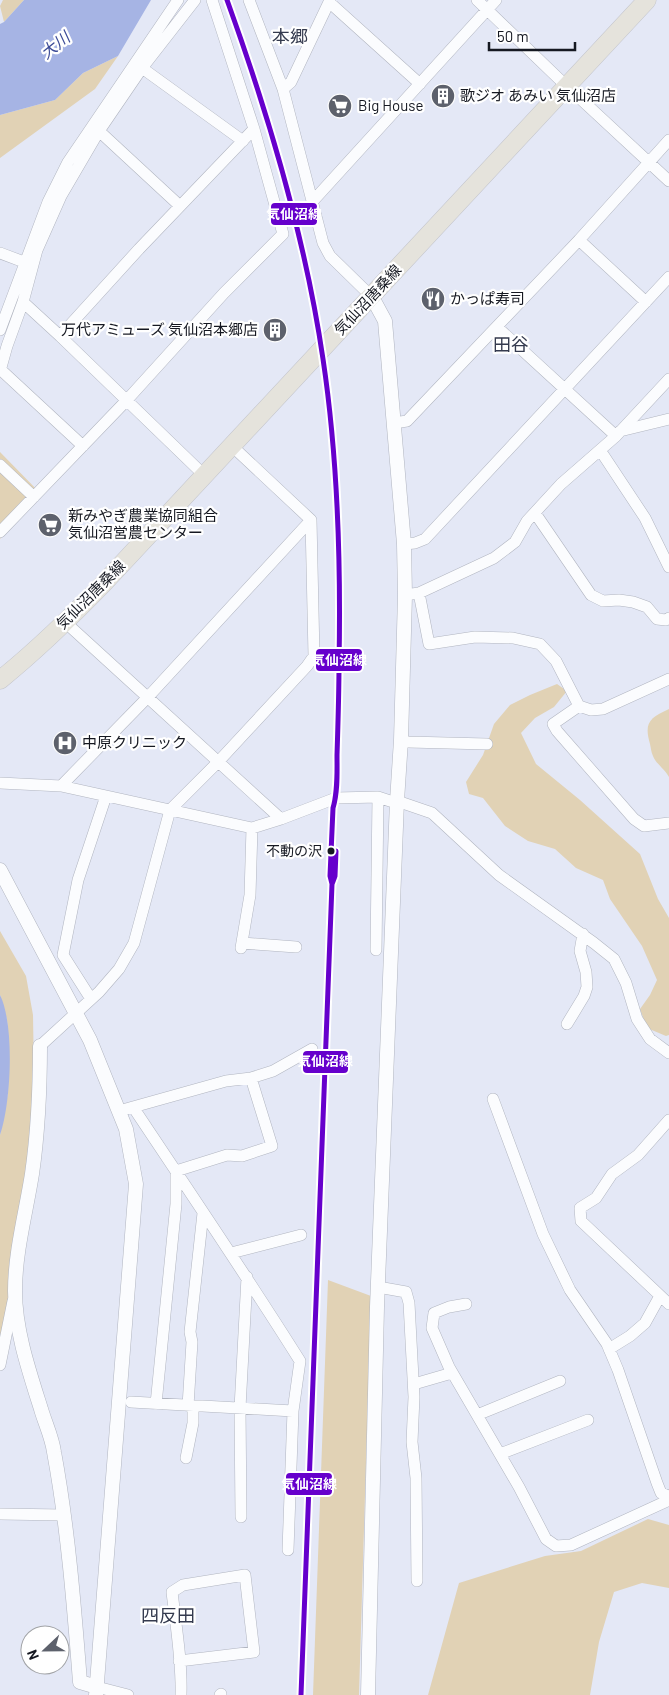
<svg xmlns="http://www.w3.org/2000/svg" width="669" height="1695" font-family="Barlow,'Noto Sans JP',sans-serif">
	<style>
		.green { fill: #e1d2b5 }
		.water { fill: #a6b4e4 }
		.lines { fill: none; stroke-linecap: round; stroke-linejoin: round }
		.minor-casing { stroke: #b1b5c0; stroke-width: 12 }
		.tertiary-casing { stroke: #b1b5c0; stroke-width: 15 }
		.primary-casing { stroke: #c2c4cb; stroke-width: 19 }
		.minor { stroke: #fbfcfe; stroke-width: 11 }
		.tertiary { stroke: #fbfcfe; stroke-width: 14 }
		.primary { stroke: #e5e3dc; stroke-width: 18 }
		.bus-1-casing { stroke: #fff; stroke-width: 9 }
		.bus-1 { stroke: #60c; stroke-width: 5 }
		.bus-dot { fill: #151821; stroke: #fff; stroke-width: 2 }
		.labels { text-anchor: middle; stroke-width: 4.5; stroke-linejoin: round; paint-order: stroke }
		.bus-label { font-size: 14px; fill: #151821; stroke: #fff; text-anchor: end }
		.poi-label { font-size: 15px; fill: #151821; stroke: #fff; text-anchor: start }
		.street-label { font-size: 15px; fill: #151821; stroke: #fff }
		.water-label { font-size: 16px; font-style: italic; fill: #3c4b97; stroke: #fff }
		.quarter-label { font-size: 18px; fill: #343a4e; stroke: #fff }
		.line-badge { stroke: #fff; stroke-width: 2 }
		.badge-label { font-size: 14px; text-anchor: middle; font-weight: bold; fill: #fff }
	</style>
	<rect width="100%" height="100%" fill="#e4e8f6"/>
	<path class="green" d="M3,0H24L4,22L0,6Z
		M118,56L95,89L0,158V115L55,100L83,73Z
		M0,452L41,494L18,521L0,539Z
		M557,684L567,691L554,707L535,718L521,733L536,764L580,800L640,854L658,899L669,918V1035L666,1036L647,1028L640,1009L650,995L657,980L642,946L610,899L603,880L576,868L555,849L528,841L505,826L483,798L469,794L466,782L483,755L494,724L510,705L530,695Z
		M669,709V777C665,769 656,764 653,756C651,752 651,748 650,744C644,723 649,718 669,709Z
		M0,931L26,976L33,1015L34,1076L28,1155L21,1223L0,1351V1135L8,1093L9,1048L7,1020L0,995Z
		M328,1280L371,1296L359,1695H313Z
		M648,1519L669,1525V1588L642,1583L614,1592L599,1642L590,1695H428L459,1583L545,1556L581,1551Z"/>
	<path class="water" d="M24,0H151L118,56L83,73L55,100L0,115V24L4,22Z
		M0,995C15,1025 11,1104 0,1135Z"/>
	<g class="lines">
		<g class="minor-casing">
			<path id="minor" d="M249,0L283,89L323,243L330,256L372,297
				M477,0L558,78L669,181
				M329,2L420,84
				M142,68L243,141
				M283,89L291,82L330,0
				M99,131L180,206
				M312,202L496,0
				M579,240L646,302
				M0,253L24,262
				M23,302L60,336L205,476
				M497,327L616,436
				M0,330L48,202L68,162L178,0
				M60,336L139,249L254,129
				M1,370L83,446
				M0,371L7,346L23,302L37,250L61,196L99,131L142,68L195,0
				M394,423L407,421L579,240L669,140
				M620,431L669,419
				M600,450L645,518L669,567
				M0,465L34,497
				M535,513L591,595L603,601L619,600L633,602L647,607L657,619L666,620L669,618
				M0,532L126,401L224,293L283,234L254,129L212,0
				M404,544L415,543L425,539L669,277
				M419,593L429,644L475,637L513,638L540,644L556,661L579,706L553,724L557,731L634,819L644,826L669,823
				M412,594L419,593L494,558L515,542L527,521L561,484L616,436L669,379
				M65,622L281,819
				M579,706L591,710L603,709L669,679
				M401,740L408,742L487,744
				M0,783L61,786L252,828L281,819L336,798L378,797L390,801H397L432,813L499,875L594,943L614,959L626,983L637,1019L650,1039L669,1053
				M61,786L148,697L311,520L232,446
				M242,943L296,947
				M241,948L250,895L252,828
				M376,950L378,797
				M91,999L63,955L78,880L106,796
				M567,1024L584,996L587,987L586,972L580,951L583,934
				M40,1046L99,992L119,969L134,943L170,810L218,762L307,666L314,656L311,520
				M493,1099L543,1234L570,1290L607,1344L618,1370L657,1483L661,1493L669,1496
				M133,1107L226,1081L251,1078L273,1071L312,1049
				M119,1111L133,1107C189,1191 246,1275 300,1361L293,1411L288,1550
				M669,1120L638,1155L612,1174L596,1198L580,1208L581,1221L669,1304
				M231,1253L301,1235
				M378,1287L406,1292L409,1303L414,1397L412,1442L416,1478L417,1581
				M466,1304L449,1307L434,1313L432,1328L449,1367L519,1487L546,1539L556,1546L571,1545L667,1501L669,1496
				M609,1349L630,1336L645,1323L660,1296
				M0,1365L13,1301
				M414,1384L452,1373
				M131,1402L293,1411
				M156,1404L176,1204V1171L227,1155L242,1156L272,1146L251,1078
				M188,1406L192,1342L190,1332L203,1213
				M477,1415L560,1381
				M500,1454L588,1420
				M186,1458L193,1423V1406
				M0,1514L63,1515
				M241,1517L240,1408L247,1277
				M179,1661L254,1652L245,1575L183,1585L172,1592C176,1626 182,1661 181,1695
				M97,1687L128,1695
				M220,1695L221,1694"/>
		</g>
		<g class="tertiary-casing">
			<path id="tertiary" d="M0,870L90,1040L126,1129L136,1184L96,1695
				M40,1046C40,1089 38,1132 32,1174C26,1212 15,1252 15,1291C15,1330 29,1371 41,1409C45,1423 52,1437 54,1452C68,1528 74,1605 80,1682L97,1687
				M368,1695L377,1307L397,801L401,740L405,595L404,544L385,321L372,297"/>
		</g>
		<g class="primary-casing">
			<path id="primary" d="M0,680C37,650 71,617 104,583L647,0"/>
		</g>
		<use href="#minor" class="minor"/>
		<use href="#tertiary" class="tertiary"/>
		<use href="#primary" class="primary"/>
		<g class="bus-1-casing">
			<path id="bus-1" d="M227,0C269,116 305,236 323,359C338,459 341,562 339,664C339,694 338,724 337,755C337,772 338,791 333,808L330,876L332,884
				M301,1695L332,884L335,876L336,851"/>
		</g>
		<use href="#bus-1" class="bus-1"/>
	</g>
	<defs>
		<g id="building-disc" transform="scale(1.25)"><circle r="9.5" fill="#5d616c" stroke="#fff"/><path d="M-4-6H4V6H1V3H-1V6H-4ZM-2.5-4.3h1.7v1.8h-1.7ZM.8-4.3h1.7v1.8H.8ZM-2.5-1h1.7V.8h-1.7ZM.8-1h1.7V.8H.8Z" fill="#fff"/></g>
		<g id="supermarket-disc" transform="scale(1.25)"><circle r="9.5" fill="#5d616c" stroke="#fff"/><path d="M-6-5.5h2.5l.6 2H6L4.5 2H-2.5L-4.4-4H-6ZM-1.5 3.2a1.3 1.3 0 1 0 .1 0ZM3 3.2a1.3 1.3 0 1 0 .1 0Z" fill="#fff"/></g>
		<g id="restaurant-disc" transform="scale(1.25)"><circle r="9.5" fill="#5d616c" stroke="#fff"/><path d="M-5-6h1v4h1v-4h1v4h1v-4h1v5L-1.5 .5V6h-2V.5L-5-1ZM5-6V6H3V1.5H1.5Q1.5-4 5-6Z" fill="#fff"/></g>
		<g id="hospital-disc" transform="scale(1.25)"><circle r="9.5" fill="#5d616c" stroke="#fff"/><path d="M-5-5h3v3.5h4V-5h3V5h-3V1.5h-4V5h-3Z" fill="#fff"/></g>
	</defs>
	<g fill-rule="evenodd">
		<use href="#building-disc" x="443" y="96"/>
		<use href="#supermarket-disc" x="340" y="106"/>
		<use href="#restaurant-disc" x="433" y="299"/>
		<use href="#building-disc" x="275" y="330"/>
		<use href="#supermarket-disc" x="50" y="525"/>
		<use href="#hospital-disc" x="65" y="743"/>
	</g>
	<circle class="bus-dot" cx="331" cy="851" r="4.5"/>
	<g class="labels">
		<g class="bus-label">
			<text x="322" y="856">不動の沢</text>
		</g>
		<g class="poi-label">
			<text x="460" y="101">歌ジオ あみい 気仙沼店</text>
			<text x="358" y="111">Big House</text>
			<text x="450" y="304">かっぱ寿司</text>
			<text x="258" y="335" text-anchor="end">万代アミューズ 気仙沼本郷店</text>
			<text x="68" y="521">新みやぎ農業協同組合<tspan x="68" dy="17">気仙沼営農センター</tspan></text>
			<text x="82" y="748">中原クリニック</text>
		</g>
		<g class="street-label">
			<text transform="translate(368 300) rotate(-47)" y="5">気仙沼唐桑線</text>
			<text transform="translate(91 595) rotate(-45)" y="5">気仙沼唐桑線</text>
		</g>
		<g class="water-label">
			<text transform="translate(55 45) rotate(-39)" y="6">大川</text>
		</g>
		<g class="quarter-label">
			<text x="290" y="43">本郷</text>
			<text x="511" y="351">田谷</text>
			<text x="168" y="1622">四反田</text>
		</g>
	</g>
	<g class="line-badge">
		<rect x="270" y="202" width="48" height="24" rx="5" fill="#60c"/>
		<rect x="315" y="648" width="48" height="24" rx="5" fill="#60c"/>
		<rect x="302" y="1050" width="47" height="24" rx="5" fill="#60c"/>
		<rect x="285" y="1472" width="48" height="24" rx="5" fill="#60c"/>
	</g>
	<g class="badge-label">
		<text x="294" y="219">気仙沼線</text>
		<text x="339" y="665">気仙沼線</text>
		<text x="325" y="1066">気仙沼線</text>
		<text x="309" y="1489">気仙沼線</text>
	</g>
	<g transform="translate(45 1650) rotate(248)"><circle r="24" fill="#ffffff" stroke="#a1a3a6"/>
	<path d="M0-4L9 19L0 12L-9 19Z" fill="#5d616c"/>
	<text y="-8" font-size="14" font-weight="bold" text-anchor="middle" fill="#151821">N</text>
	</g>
	<path d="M489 42v8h86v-8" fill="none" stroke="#151821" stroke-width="2.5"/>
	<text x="497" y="42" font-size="15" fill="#151821" stroke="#ffffff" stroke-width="4" paint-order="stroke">50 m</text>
</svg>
